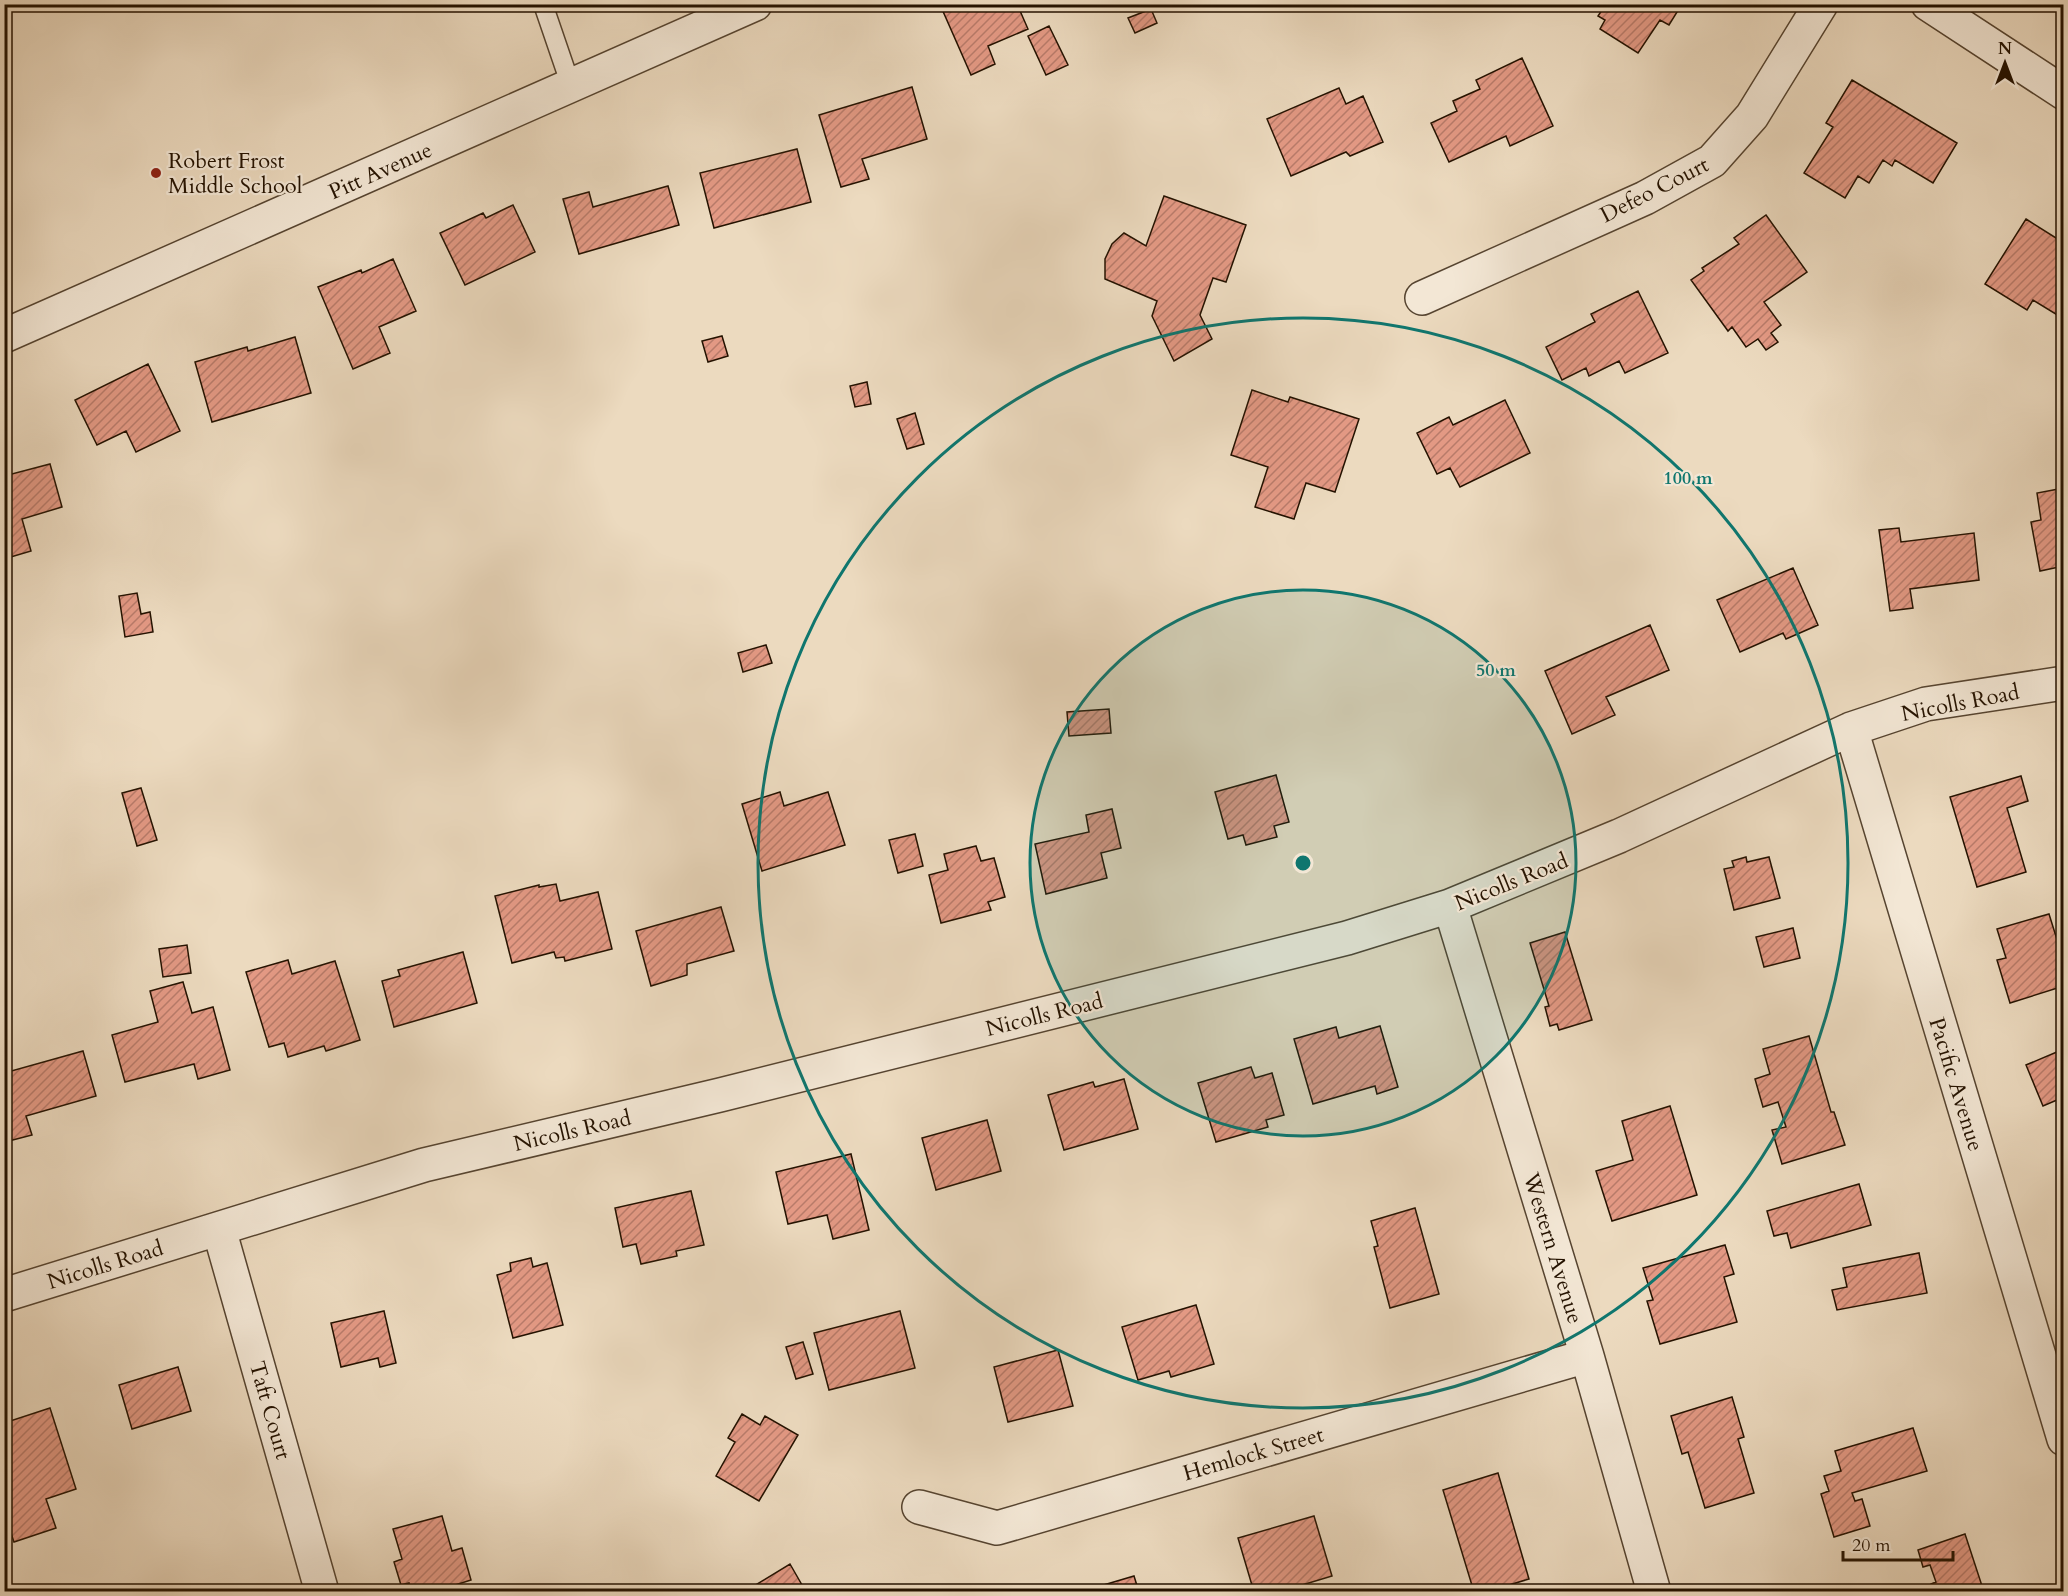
<svg xmlns="http://www.w3.org/2000/svg" width="2068" height="1596" font-family="Cardo,serif">
	<style>
		.building { fill: url(#building-hatch); stroke: #241200; stroke-width: 1.5 }
		.lines { fill: none; stroke-linecap: round; stroke-linejoin: round }
		.service-casing { stroke: #564430; stroke-width: 21 }
		.minor-casing { stroke: #564430; stroke-width: 36 }
		.tertiary-casing { stroke: #564430; stroke-width: 36 }
		.service { stroke: #f3e7d5; stroke-width: 18 }
		.minor { stroke: #f3e7d5; stroke-width: 33 }
		.tertiary { stroke: #f3e7d5; stroke-width: 33 }
		.ring { fill: none; stroke: #0f766e; stroke-width: 3 }
		.poi-dot { fill: #8f2418; stroke: #f3e7d5; stroke-width: 2 }
		.labels { text-anchor: middle; stroke-width: 4.5; stroke-linejoin: round; paint-order: stroke }
		.poi-label { font-size: 22px; fill: #241200; stroke: #f3e7d5; text-anchor: start }
		.street-label { font-size: 22px; fill: #241200; stroke: #f3e7d5 }
		.centre { fill: #0f766e; stroke: #f3e7d5; stroke-width: 3 }
		.ring-label { font-size: 18px; text-anchor: middle; font-weight: bold; fill: #0f766e; stroke: #f3e7d5; stroke-width: 4.5; stroke-linejoin: round; paint-order: stroke }
	</style>
	<defs>
		<pattern id="building-hatch" width="6" height="6" patternUnits="userSpaceOnUse" patternTransform="scale(1.5)"><rect width="6" height="6" fill="#e39984"/><path d="M-1 1l2-2M0 6l6-6M5 7l2-2" fill="none" stroke="#b87b6a"/></pattern>
	</defs>
	<rect width="100%" height="100%" fill="#ecdabf"/>
	<filter id="stains"><feTurbulence type="fractalNoise" baseFrequency=".00333" numOctaves="4"/><feColorMatrix values="0 0 0 0 .2 0 0 0 0 .09 0 0 0 0 .02 0 0 0 .5 -.17"/></filter>
	<radialGradient id="worn" r=".72"><stop offset=".6" stop-color="#630" stop-opacity="0"/><stop offset="1" stop-color="#630" stop-opacity=".3"/></radialGradient>
	<path class="building" d="M952,4H1017L1028,29L988,46L995,64L971,75L942,9Z
		M1606,4H1682L1669,25L1660,20L1638,53L1600,29L1605,20L1598,16Z
		M1151,9L1157,23L1135,33L1128,18Z
		M1049,26L1068,65L1046,75L1028,36Z
		M1522,58L1553,126L1510,146L1506,136L1449,162L1431,123L1457,111L1453,101L1480,89L1476,80Z
		M1852,80L1957,143L1933,183L1895,160L1892,166L1883,160L1869,183L1858,176L1845,198L1804,173L1833,127L1826,123Z
		M912,87L927,139L862,159L869,179L841,187L819,115Z
		M1339,88L1346,104L1363,96L1383,142L1350,156L1346,152L1291,176L1267,119Z
		M797,149L811,202L714,228L700,173Z
		M668,186L679,225L579,254L563,199L589,192L593,207Z
		M1164,196L1246,225L1226,282L1213,278L1200,315L1212,339L1174,361L1152,316L1157,301L1105,279V259L1112,244L1124,233L1146,246Z
		M513,205L535,252L465,285L440,233L483,213L486,218Z
		M1766,215L1807,272L1764,302L1781,325L1771,333L1778,342L1766,350L1758,339L1746,347L1732,327L1728,331L1691,280L1704,271L1702,268L1739,244L1734,238Z
		M2026,219L2064,243V310L2059,316L2033,300L2027,310L1985,284Z
		M393,259L416,311L379,327L390,353L353,369L318,287L361,270L362,273Z
		M1638,291L1668,353L1625,373L1619,361L1589,376L1586,368L1562,380L1546,347L1595,322L1591,314Z
		M722,336L728,356L708,362L702,341Z
		M295,337L311,393L212,422L195,362L247,347L248,351Z
		M148,364L180,431L136,452L126,431L97,445L75,400Z
		M2058,368H2064V385H2058Z
		M867,382L871,404L855,407L850,386Z
		M1252,390L1288,402L1290,397L1359,419L1335,492L1306,483L1294,519L1255,507L1268,467L1231,455Z
		M1505,400L1530,453L1460,487L1450,468L1437,474L1417,433L1449,417L1453,425Z
		M915,413L924,444L907,449L897,419Z
		M50,464L62,507L22,519L31,551L4,559V476Z
		M2064,488V566L2040,571L2031,522L2041,520L2037,493Z
		M1899,528L1901,542L1974,533L1979,580L1910,589L1913,608L1890,611L1879,530Z
		M1793,568L1818,625L1786,639L1783,633L1740,652L1717,600Z
		M137,593L141,614L150,612L153,632L125,637L119,596Z
		M1650,625L1669,670L1606,697L1615,715L1572,734L1545,671Z
		M766,645L772,663L743,672L738,653Z
		M1109,709L1111,733L1069,736L1067,712Z
		M1276,775L1289,822L1274,826L1277,837L1246,845L1243,835L1228,839L1215,792Z
		M2021,776L2028,801L2007,808L2026,872L1977,887L1950,797Z
		M141,788L157,840L137,846L122,793Z
		M780,792L784,806L828,792L845,845L762,871L742,804Z
		M1112,809L1121,848L1101,853L1107,878L1046,894L1035,844L1089,832L1086,815Z
		M915,834L923,866L898,873L889,840Z
		M976,846L981,861L994,858L1005,897L988,902L991,910L941,923L929,875L948,870L944,854Z
		M1746,857L1747,862L1769,857L1780,898L1734,910L1724,869L1734,867L1732,861Z
		M556,884L560,901L598,892L612,949L565,961L564,957L556,958L554,952L512,963L495,896L539,885V887Z
		M721,907L734,951L687,964V975L651,986L636,931Z
		M2049,914L2064,962V986L2010,1003L1997,960L2006,958L1997,929Z
		M1793,928L1800,958L1764,967L1756,937Z
		M1565,932L1592,1020L1559,1030L1557,1024L1550,1026L1545,1007L1549,1006L1530,943Z
		M187,945L191,973L163,977L159,949Z
		M463,952L477,1003L394,1027L382,981L400,976L398,970Z
		M288,960L292,974L335,961L360,1040L326,1051L324,1046L288,1057L284,1043L269,1047L246,972Z
		M183,982L192,1013L213,1007L230,1070L198,1079L194,1064L125,1082L112,1035L158,1022L150,991Z
		M1380,1026L1398,1087L1377,1094L1375,1086L1313,1104L1294,1039L1336,1027L1339,1038Z
		M1809,1036L1831,1112H1834L1845,1145L1782,1164L1772,1130L1786,1127L1778,1102L1763,1107L1755,1079L1770,1074L1763,1049Z
		M2064,1049V1097L2043,1106L2026,1065Z
		M83,1051L96,1096L26,1116L32,1135L5,1142L4,1073Z
		M1251,1067L1255,1078L1272,1073L1284,1115L1266,1120L1268,1127L1216,1142L1198,1083Z
		M1124,1079L1138,1129L1064,1150L1048,1095L1093,1082L1095,1087Z
		M1670,1106L1697,1195L1612,1221L1596,1171L1633,1160L1622,1121Z
		M987,1120L1001,1171L936,1190L922,1138Z
		M851,1154L869,1230L833,1239L827,1215L788,1224L776,1172Z
		M1859,1184L1871,1225L1791,1248L1787,1233L1774,1236L1767,1211Z
		M691,1191L704,1245L676,1251L677,1256L641,1264L636,1244L623,1247L615,1208Z
		M1415,1208L1439,1294L1390,1308L1374,1247L1378,1246L1371,1221Z
		M1725,1245L1734,1274L1724,1277L1737,1322L1660,1344L1647,1301L1653,1300L1643,1268Z
		M1919,1253L1927,1293L1837,1310L1832,1290L1847,1287L1843,1268Z
		M531,1258L533,1267L547,1263L563,1325L513,1338L497,1275L511,1271L510,1263Z
		M1196,1305L1214,1364L1171,1377L1169,1371L1138,1380L1122,1327Z
		M384,1311L396,1363L380,1367L378,1358L341,1367L331,1323Z
		M900,1311L915,1368L829,1390L814,1333Z
		M803,1342L813,1374L796,1379L786,1347Z
		M1058,1350L1073,1406L1008,1422L994,1367Z
		M178,1367L191,1411L132,1429L119,1385Z
		M1732,1397L1744,1437L1738,1439L1754,1493L1705,1508L1688,1452L1682,1454L1671,1416Z
		M50,1408L76,1489L46,1499L56,1528L14,1542L4,1513V1423Z
		M742,1414L760,1425L765,1416L798,1435L759,1501L716,1476L735,1442L728,1438Z
		M1913,1428L1927,1471L1852,1493L1855,1501L1862,1499L1870,1526L1834,1537L1821,1494L1829,1491L1824,1476L1841,1471L1835,1451Z
		M1498,1473L1529,1579L1486,1592H1474L1443,1490Z
		M442,1516L452,1551L462,1548L471,1580L433,1592H411L409,1583L401,1585L394,1562L402,1559L393,1529Z
		M1314,1516L1332,1576L1279,1592H1254L1238,1538Z
		M1965,1534L1984,1592H1933L1931,1584L1936,1582L1930,1565L1923,1567L1918,1550Z
		M790,1564L806,1592H744Z
		M1134,1576L1139,1592H1080Z"/>
	<g class="lines">
		<g class="service-casing">
			<path id="service" d="M543,4L571,86"/>
		</g>
		<g class="minor-casing">
			<path id="minor" d="M1422,298L1645,198L1712,161L1752,116L1821,4
				M4,336L755,4
				M1851,729L2064,1439
				M1450,906L1587,1356L1654,1592
				M219,1229L322,1592
				M4,1295L424,1165L720,1095L1347,938L1450,906L1619,836L1851,729L1926,704L2064,683
				M919,1507L997,1528L1587,1356"/>
		</g>
		<g class="tertiary-casing">
			<path id="tertiary" d="M1928,4L2064,93"/>
		</g>
		<use href="#service" class="service"/>
		<use href="#minor" class="minor"/>
		<use href="#tertiary" class="tertiary"/>
	</g>
	<circle cx="1303" cy="863" r="273" fill="#0f766e" fill-opacity=".12"/>
	<g class="ring">
		<circle cx="1303" cy="863" r="273"/>
		<circle cx="1303" cy="863" r="545"/>
	</g>
	<circle class="poi-dot" cx="156" cy="173" r="6"/>
	<g class="labels">
		<g class="poi-label">
			<text x="168" y="168">Robert Frost<tspan x="168" dy="25">Middle School</tspan></text>
		</g>
		<g class="street-label">
			<text transform="translate(380 170) rotate(-24)" y="8">Pitt Avenue</text>
			<text transform="translate(1654 189) rotate(-27)" y="8">Defeo Court</text>
			<text transform="translate(1960 702) rotate(-11)" y="8">Nicolls Road</text>
			<text transform="translate(1511 881) rotate(-22)" y="8">Nicolls Road</text>
			<text transform="translate(1044 1014) rotate(-14)" y="8">Nicolls Road</text>
			<text transform="translate(1957 1084) rotate(73)" y="8">Pacific Avenue</text>
			<text transform="translate(572 1130) rotate(-13)" y="8">Nicolls Road</text>
			<text transform="translate(1554 1248) rotate(73)" y="8">Western Avenue</text>
			<text transform="translate(105 1264) rotate(-17)" y="8">Nicolls Road</text>
			<text transform="translate(271 1410) rotate(74)" y="8">Taft Court</text>
			<text transform="translate(1253 1453) rotate(-16)" y="8">Hemlock Street</text>
		</g>
	</g>
	<circle cx="1303" cy="863" r="9" class="centre"/>
	<g class="ring-label">
		<text x="1688" y="484">100 m</text>
		<text x="1496" y="676">50 m</text>
	</g>
	<rect width="2068" height="1596" fill="none" stroke="#ecdabf" stroke-width="24"/>
	<rect x="6" y="6" width="2056" height="1584" fill="none" stroke="#241200" stroke-width="3"/>
	<rect x="12" y="12" width="2044" height="1572" fill="none" stroke="#241200" stroke-width="1.5"/>
	<g transform="translate(2005 63)" stroke="#f3e7d5" stroke-width="4.5" paint-order="stroke">
	<path d="M0-4.5L10 22L0 15L-10 22Z" fill="#241200"/>
	<text y="-9" font-size="16" font-weight="bold" text-anchor="middle" fill="#241200">N</text>
	</g>
	<path d="M1843 1551v9h110v-9" fill="none" stroke="#241200" stroke-width="3"/>
	<text x="1852" y="1551" font-size="18" fill="#241200" stroke="#f3e7d5" stroke-width="4.5" paint-order="stroke">20 m</text>
	<rect width="100%" height="100%" filter="url(#stains)"/>
	<rect width="100%" height="100%" fill="url(#worn)"/>
</svg>
